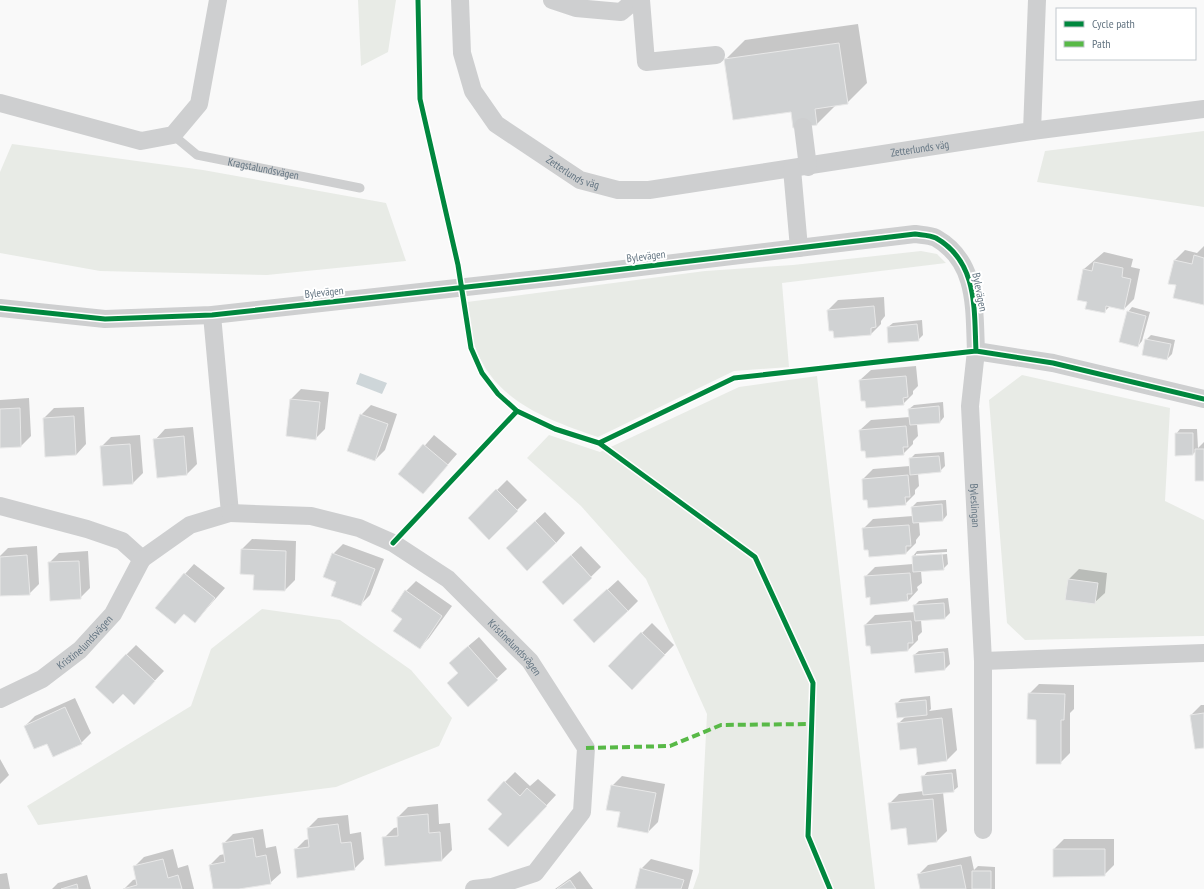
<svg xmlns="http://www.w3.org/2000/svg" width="1204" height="889" font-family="'PT Sans Narrow',sans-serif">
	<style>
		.green { fill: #e8ebe6 }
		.water { fill: #ced6d9 }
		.shadow { fill: #0003 }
		.building { fill: #d0d2d3; stroke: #e8e8e8 }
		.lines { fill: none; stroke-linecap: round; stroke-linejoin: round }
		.service { stroke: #cecfd0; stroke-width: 9 }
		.minor { stroke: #cecfd0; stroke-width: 18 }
		.quiet { stroke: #58b947; stroke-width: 4; stroke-dasharray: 8 4; stroke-linecap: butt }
		.cycleway-casing { stroke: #fff; stroke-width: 8 }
		.cycleway { stroke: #00873e; stroke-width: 5 }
		.labels { text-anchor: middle; stroke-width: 4; stroke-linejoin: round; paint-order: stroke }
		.street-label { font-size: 11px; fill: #657683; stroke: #fff }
	</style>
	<rect width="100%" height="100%" fill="#f9f9f9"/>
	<path class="green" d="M358,0H396L388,52L361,66Z
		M1204,131V207L1037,182L1045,151Z
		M12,144L203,170L386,203L406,261L267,275L100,271L0,253V172Z
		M921,251L937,254L946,263L782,283L789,367L734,371L598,437C549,420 496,402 476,349C470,335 469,317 467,302L705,271L793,265Z
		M1022,375L1170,408L1165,501L1204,520V636L1025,640L1007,623L989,400Z
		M817,376L875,889H693L699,872L707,714L646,579L581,506L527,458L549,435L600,452L739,387Z
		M262,609L340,620L411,670L452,718L439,746L336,787L38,825L27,806L191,706L211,649Z"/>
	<path class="water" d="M360,373L387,383L382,394L356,384Z"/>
	<path class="shadow" d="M858,24L867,83L847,103L836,105L817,124L792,111L725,60L745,40Z
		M1204,246V304L1177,284L1170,283L1175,260L1185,250L1197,253Z
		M1104,252L1133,259L1131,267L1140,269L1134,299L1124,309L1110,306L1104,312L1088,301L1084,269Z
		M884,297L885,316L881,321V324L871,334L828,310L838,300Z
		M1132,307L1150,312L1142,341L1138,346L1128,312Z
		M922,320L923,335L918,340L888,327L893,323Z
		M1151,335L1175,340L1172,354L1167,359L1146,340Z
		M916,366L918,386L913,391V394L903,404L860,380L871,370Z
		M301,389L329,392L325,429L315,439L291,399Z
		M29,398L31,436L21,446L0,447V400Z
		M943,402L944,417L940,422L917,424L918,436L913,441V444L903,454L866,449L860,430L871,420L910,417L909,409L914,405Z
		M371,405L397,414L385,450L375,460L361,415Z
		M84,407L86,444L76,455L44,418L54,408Z
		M193,427L197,464L187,474L155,440L165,429Z
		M1180,429H1197L1198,448L1204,442V480L1196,451L1193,454L1176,434Z
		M140,435L143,473L133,483L101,447L111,437Z
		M434,435L457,454L423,493L400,474Z
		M944,452L945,466L940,471L918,473L919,486L915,490V494L905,504L863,479L873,469L910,466V459L915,454Z
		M507,480L527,500L489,538L469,518Z
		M946,500L947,515L943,520L919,522L920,535L916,540V543L906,553L863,529L873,519L913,516L912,507L917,502Z
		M545,512L565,533L556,543L517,538Z
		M252,539L296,541L295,580L285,590L255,574L242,549Z
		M343,544L384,559L370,595L360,605L337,581L333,554Z
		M37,546L39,584L29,594L0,595V556L8,548Z
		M581,546L601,567L563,604L553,572Z
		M947,549V552L916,554V557L947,554L948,564L943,569L921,571L922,583L917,587L918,590L908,601L871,596L865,577L875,567L913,564V556L917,551Z
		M88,551L90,588L80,598L49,563L59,553Z
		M194,564L225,588L195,622L185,574Z
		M1079,569L1107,573L1105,593L1094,603L1069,579Z
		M618,580L638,601L628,611H584Z
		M416,581L452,606L429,638L419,648L403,619L406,591Z
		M948,598L950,613L945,618L921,620L922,632L918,636V640L908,650L865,625L875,615L915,612L914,606L919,601Z
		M652,623L674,645L632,688L609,666Z
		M479,637L507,669L468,705L459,673L460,653Z
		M136,645L164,671L143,693H123L126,655Z
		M948,648L950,664L945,669L915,672L914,655L919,651Z
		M1039,684L1074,685V709L1070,713V753L1060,763L1037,719L1029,694Z
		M930,696L931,709L929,711L952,708L957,750L947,760L919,763L917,747L898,724L906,716L896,704L901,699Z
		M75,698L91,733L81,743L47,742L25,726L35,716Z
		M1201,705H1204V747L1191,715Z
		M0,759L9,775L0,784Z
		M956,769L958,787L953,791L943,792L947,831L937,841L907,827L889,804L899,794L924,791L923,777L927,772Z
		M515,772L530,786L538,779L556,795L518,836L504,814L505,782Z
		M622,776L665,784L658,822L648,832L612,786Z
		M438,804L439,824L450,823L452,850L442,860L386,865L384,838L394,828L399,827L398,817L408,807Z
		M348,815L350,834L361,832L364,859L354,869L295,850L305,840L309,839L308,828L318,818Z
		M263,829L266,848L276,846L281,873L270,883L232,889H214L210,865L220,855L225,854L223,844L233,834Z
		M1064,839H1114V865L1104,875L1054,849Z
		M173,849L178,868L188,865L194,889H124L133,880L137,879L134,867L144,857Z
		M971,856L974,870L978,866L995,867V889H921L918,875L928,865Z
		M651,859L693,870L688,889H636L641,869Z
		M580,871L593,889H555Z
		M7,873L10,889H0V874Z
		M87,875L91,889H52L58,883Z"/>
	<path class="building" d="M839,43L848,104L815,109L817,125L793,128L791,112L733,120L724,59Z
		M1194,255L1204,258V305L1173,298L1176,285L1168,284L1174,260L1192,264Z
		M1094,262L1123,268L1122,277L1131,279L1124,310L1106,306L1105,313L1085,309L1087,302L1077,300L1083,269L1092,271Z
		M874,306L876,327L871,328V335L834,338L833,331H829L827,310Z
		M1127,311L1146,316L1138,347L1119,342Z
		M917,324L919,341L888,343L887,327Z
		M1145,339L1171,344L1167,360L1142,355Z
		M906,376L908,397L903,398L904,405L866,408L865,401H861L859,380Z
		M290,399L320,402L316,440L286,436Z
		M939,406L940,423L910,425L908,409Z
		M20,408L21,447L0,448V409Z
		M360,414L388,424L375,461L347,451Z
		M74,416L76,455L45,457L43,418Z
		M906,426L908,447H903L904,455L866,458L865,451H861L859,430Z
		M1175,433H1193V455L1175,456Z
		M184,436L187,475L157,478L153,439Z
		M130,444L133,484L103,486L100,446Z
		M423,444L448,465L423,494L398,474Z
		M1195,449H1204V481H1195Z
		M939,456L941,472L910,475L909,458Z
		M908,475L910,497H905L906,505L868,508L867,500H863L862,479Z
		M496,489L518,511L489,540L468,518Z
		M942,504L943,521L913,523L911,507Z
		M535,521L556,543L527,571L506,548Z
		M909,525L911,546H906V554L869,557L868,550H864L862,528Z
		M241,549L286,551L285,591L253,590L254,575L240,574Z
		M332,553L375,569L361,606L331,596L336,582L323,577Z
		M942,554L944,570L913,572L912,556Z
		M27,555L30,595L0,596V557Z
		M571,555L592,578L563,605L542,582Z
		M79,561L81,599L50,601L48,562Z
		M184,573L215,598L195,623L184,614L175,624L155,608Z
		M910,573L912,594H907L908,601L870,605V597L866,598L864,576Z
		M1068,579L1098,583L1095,604L1065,600Z
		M607,589L628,611L594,643L573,620Z
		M405,590L442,616L420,649L393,631L402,619L391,611Z
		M944,603L945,619L915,621L913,605Z
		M911,621L913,643H908V651L871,654L870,646H866L864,625Z
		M641,632L665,655L632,690L608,666Z
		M468,646L498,680L468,707L447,683L458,673L449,663Z
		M944,652L945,670L915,673L913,655Z
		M126,654L155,681L134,705L123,694L113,704L95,687Z
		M1028,693L1065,694L1064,720H1061V764H1036V720L1027,719Z
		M926,700L927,715L897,718L895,703Z
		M65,707L82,744L53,757L47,744L34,749L24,726Z
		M1204,713V748L1195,749L1190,715Z
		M942,718L947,761L918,765L916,748L900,750L897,723Z
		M952,773L954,792L923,795L921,776Z
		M504,781L520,796L527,788L547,806L508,847L488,829L502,814L487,800Z
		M611,785L656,793L648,833L617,827L620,812L606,810Z
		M933,799L937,842L908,845L906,828L891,830L888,803Z
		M428,814L429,833L440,832L442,861L385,866L382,837L398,836L397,817Z
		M338,824L341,843L351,842L355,870L297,878L294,849L309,847L307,828Z
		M253,838L256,857L266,855L271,884L239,889H213L209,865L225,862L222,843Z
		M1053,849H1105V876L1053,877Z
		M163,859L168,878L178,875L182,889H123L137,885L133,866Z
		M961,865L966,889H920L917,874Z
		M640,868L684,880L681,889H635Z
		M972,871H991V889H972Z
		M570,880L576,889H557Z
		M77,884L78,889H61Z"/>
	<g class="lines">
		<path class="service" id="s1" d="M173,135L197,155L360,188"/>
		<g class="minor">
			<path id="s2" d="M460,0L462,53L473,91L496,124L580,180L618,190H649L1032,131L1037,0"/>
			<path d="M552,0L576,8L621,12L635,0"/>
			<path d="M641,0L646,62L716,55"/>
			<path d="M0,103L141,141L173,135L199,104L218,0"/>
			<path d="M803,127L808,167"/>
			<path d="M1032,131L1204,109"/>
			<path d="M792,169L799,248"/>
			<path d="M0,308L105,319L212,315L557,277L915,234C921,235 930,235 936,238C978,262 974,309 976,351L1053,363L1204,399"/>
			<path id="s3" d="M976,351L970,406L983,661"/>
			<path d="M0,506L87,529L122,541L142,559L190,525L230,513L212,315"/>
			<path id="s4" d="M230,513L311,516L359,528L393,543L448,579L530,661L586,748L582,812L535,873L492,887L474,889"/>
			<path id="s5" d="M0,699L42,679L80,650L113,614L142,559"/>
			<path d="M983,830V661L1204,653"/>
		</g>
		<path class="quiet" d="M586,748L670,746L721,725L812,724"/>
		<g class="cycleway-casing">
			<path id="cycleway" d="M418,0L420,99L458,265L471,348L482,373L498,394L517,411L555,429L599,443L734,378L976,351
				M0,308L105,319L212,315L557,277L915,234C921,235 930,235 936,238C978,262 974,309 976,351L1053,363L1204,399
				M599,443L755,557L813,683L808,836L830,889
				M393,543L517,411"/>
		</g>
		<use href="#cycleway" class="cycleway"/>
	</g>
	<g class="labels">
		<g class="street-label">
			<text dy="4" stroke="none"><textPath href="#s2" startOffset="578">Zetterlunds väg</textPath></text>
			<text dy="4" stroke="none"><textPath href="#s1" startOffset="99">Kragstalundsvägen</textPath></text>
			<text dy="4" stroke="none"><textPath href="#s2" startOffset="224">Zetterlunds väg</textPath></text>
			<text transform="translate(646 256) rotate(-7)" y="4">Bylevägen</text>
			<text transform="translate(324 292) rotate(-6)" y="4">Bylevägen</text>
			<text transform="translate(980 292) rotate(79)" y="4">Bylevägen</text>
			<text dy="4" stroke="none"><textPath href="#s3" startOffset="155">Byleslingan</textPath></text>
			<text dy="4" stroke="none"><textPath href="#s5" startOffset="103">Kristinelundsvägen</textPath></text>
			<text dy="4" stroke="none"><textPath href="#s4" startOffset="329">Kristinelundsvägen</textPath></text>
		</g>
	</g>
	<rect x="1056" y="8" width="140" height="52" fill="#ffffff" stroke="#c1c8cd"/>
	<rect x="1064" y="21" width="20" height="6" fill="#00873e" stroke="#c1c8cd"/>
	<text x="1092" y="28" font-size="12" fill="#657683">Cycle path</text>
	<rect x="1064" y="41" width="20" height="6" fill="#58b947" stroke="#c1c8cd"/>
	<text x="1092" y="48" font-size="12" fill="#657683">Path</text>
</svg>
